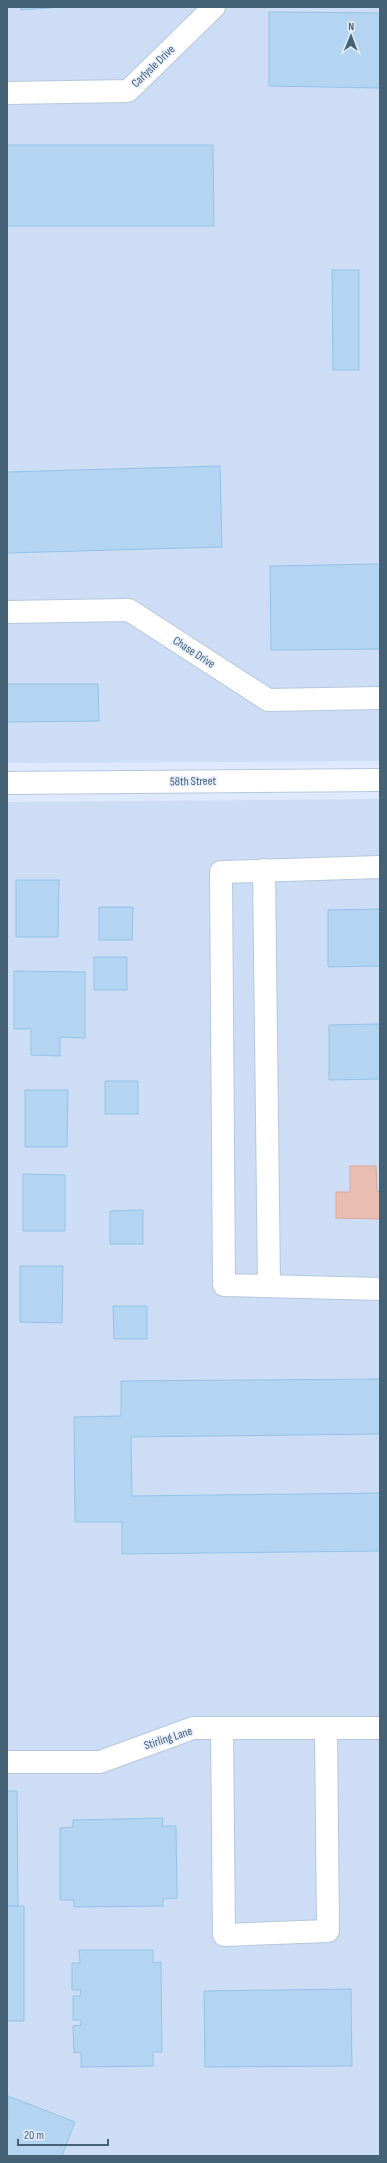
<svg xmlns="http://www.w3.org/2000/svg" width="387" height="2163" font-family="'Sofia Sans Condensed',sans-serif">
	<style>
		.residential { fill: #cdddf6 }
		.water { fill: #e8beb3; stroke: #daa798 }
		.building { fill: #b3d5f2; stroke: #94c3e8 }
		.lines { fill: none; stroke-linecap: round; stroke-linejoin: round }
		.minor-casing { stroke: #b5c8dd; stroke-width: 24 }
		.minor { stroke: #fff; stroke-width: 22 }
		.labels { text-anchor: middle; stroke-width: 3; stroke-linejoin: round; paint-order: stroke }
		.street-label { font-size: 12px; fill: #456175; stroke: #e6eeff }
	</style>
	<rect width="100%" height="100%" fill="#dfe9fe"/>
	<path class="residential" d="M7,7H380V761L7,763Z
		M380,799V2156H7V802Z"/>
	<path class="water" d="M350,1166H376L377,1191L380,1192V1219L336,1218V1192H350Z"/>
	<path class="building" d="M21,7H62L21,10Z
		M269,12L380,13V88L269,86Z
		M7,145H213L214,226H7Z
		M332,270H359V370H333Z
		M220,466L222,547L7,553V472Z
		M380,564V649L271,650L270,566Z
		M7,684H98L99,721L7,722Z
		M16,880H59L58,937H16Z
		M99,907H133L132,940H99Z
		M380,909V966L328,967V910Z
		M94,957H127V990H94Z
		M14,971L85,972V1038L60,1037V1056L31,1055V1029H14Z
		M380,1024V1079L329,1080V1025Z
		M105,1081H138V1114H105Z
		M25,1090H68L67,1147H25Z
		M23,1174L65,1175V1231H23Z
		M143,1210V1244H110V1211Z
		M20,1266H63L62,1323L20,1322Z
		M113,1306H147V1339H114Z
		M380,1379V1434L131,1437L132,1496L380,1493V1551L122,1554V1522H75L74,1417L121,1416V1381Z
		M7,1791H17L18,1906H7Z
		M163,1818L162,1826H176L177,1898L163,1899V1906L74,1907V1900H60V1828L73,1827V1820Z
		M7,1906H24V2021H7Z
		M79,1950H153V1963L161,1962L162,2052H153V2066L81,2067V2052L74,2053L73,2026L81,2025V2020H73V1996H80L81,1990H72V1963H80Z
		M351,1989L352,2066L205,2067L204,1991Z
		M8,2096L75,2122L62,2156H7Z"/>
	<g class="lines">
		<g class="minor-casing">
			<path id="minor" d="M7,93L128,91L214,7
				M7,612L129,610L268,700L380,698
				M7,783L380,780
				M380,867L221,872L224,1285L380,1289
				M264,870L269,1286
				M222,1728L224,1935L328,1931L326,1729
				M7,1762H100L193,1728H380"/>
		</g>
		<use href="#minor" class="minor"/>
	</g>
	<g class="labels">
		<g class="street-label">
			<text transform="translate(153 66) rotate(-44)" y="4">Carlysle Drive</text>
			<text transform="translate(194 652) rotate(33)" y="4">Chase Drive</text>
			<text transform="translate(193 781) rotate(-1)" y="4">58th Street</text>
			<text transform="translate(168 1738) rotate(-18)" y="4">Stirling Lane</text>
		</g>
	</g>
	<rect width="387" height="2163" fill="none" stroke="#456175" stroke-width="16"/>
	<g transform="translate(351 36) rotate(1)" stroke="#e6eeff" stroke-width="3" paint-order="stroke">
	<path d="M0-3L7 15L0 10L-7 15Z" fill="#456175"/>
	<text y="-6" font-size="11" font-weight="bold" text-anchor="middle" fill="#456175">N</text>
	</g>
	<path d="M18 2139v6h90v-6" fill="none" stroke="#456175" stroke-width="2"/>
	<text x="24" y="2139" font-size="12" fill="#456175" stroke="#e6eeff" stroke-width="3" paint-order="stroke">20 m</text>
</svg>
